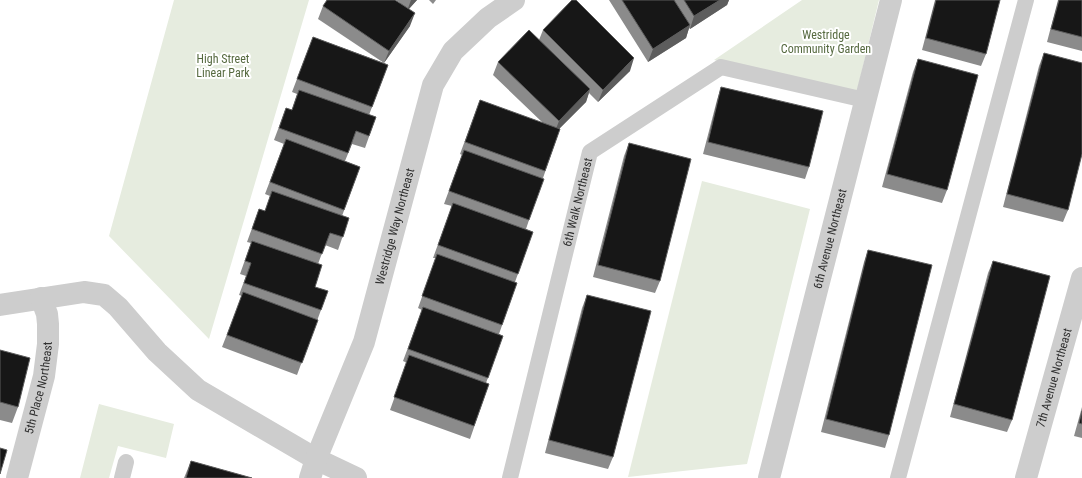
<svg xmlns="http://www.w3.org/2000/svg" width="1082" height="478" font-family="'Roboto Condensed',sans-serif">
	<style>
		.green { fill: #e6ecdf }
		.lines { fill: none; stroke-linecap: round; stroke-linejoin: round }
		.lane { stroke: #cdcdcd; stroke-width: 16 }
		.street { stroke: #cdcdcd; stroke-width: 22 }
		.wall { fill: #8b8b8b }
		.shaded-wall { fill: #5d5d5d }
		.building { fill: #171717; stroke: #5d5d5d }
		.labels { text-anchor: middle; stroke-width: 4; stroke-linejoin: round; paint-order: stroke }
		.park-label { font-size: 12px; fill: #55693f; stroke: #fff }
		.street-label { font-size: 12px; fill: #303030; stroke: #fff }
	</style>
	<rect width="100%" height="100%" fill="#fff"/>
	<path class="green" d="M174,0H309L209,339L109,236Z
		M802,0H879L857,91L714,60Z
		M702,181L810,209L747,464L628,477Z
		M99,404L174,424L166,458L118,446L109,478H80Z"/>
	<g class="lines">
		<g class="lane">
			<path d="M122,478L126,462"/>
			<path id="s1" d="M510,478L590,152L721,67L865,100"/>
			<path d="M898,478L1026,0"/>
		</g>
		<g class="street">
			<path d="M0,305L84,292L104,295L118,307L157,352L198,390L316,459L356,478"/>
			<path id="s2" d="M17,478L44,376L48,344V324L47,314L41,298"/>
			<path id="s3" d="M310,478L316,459L364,342L433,85L453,51L488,18L514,0"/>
			<path id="s4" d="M769,478L891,0"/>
			<path id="s5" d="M1026,478L1082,278"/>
		</g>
	</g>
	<path class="wall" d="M396,0H417L409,9L410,26L384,63L388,65L369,115L376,117L365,148L352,144L345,161L360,167L342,216L349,218L338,250L325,245L318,264L315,287L328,291L297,375L222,347L242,296L239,295L246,276L240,274L251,243L247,242L259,209L265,211L270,196L265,194L284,144L274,140L286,108L292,110L297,94L292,92L313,37L384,63L318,19L323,6L400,3Z
		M429,0H436L433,4Z
		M609,0H729L727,5L690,29L689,28L686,38L648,62Z
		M935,0H1000L986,54L981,66L922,50Z
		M1058,0H1082V51L1047,42Z
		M543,30L630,71L598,102L589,93L586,102L559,129H560L543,178L526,229L533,232L515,282L517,283L499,334L503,336L486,383L489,384L470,439L390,410L407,363L403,361L422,310L418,308L436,258H433L452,206L444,204L462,155L460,154L480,100L543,123L493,75L498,62L539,40Z
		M1044,53L1068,210L1063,222L1003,207L1039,66Z
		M918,59L947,190L942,203L882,187L913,72Z
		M721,87L809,167L805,179L703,154L717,100Z
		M629,143L660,281L655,293L593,277L624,156Z
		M868,250L889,435L885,448L821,432L864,262Z
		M993,261L1012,420L1007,432L950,417L988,273Z
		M587,295L613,457L608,469L545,453L582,308Z
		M0,350L18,407L12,423L0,420Z
		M1082,407V438L1074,436Z
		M191,461L252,478H184Z"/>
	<path class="shaded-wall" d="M411,0H417L407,11Z
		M720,0H729L727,5L690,29L694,16Z
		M415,13L410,26L384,63L389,51Z
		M690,25L686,38L648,62L653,49Z
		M634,58L630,71L598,102L603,90Z
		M590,89L586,102L554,134L559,121Z"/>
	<path class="building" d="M327,0H395L415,13L389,51L323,6Z
		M572,0H576L634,58L603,90L543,30Z
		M622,0H674L690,25L653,49Z
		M684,0H720L694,16Z
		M936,0H1000L986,54L926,38Z
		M1059,0H1082V37L1051,29Z
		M529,30L590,89L559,121L498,62Z
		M313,37L388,65L372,107L297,79Z
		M1044,53L1082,63V154L1068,210L1007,194Z
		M918,59L978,75L947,190L887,174Z
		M721,87L823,111L809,167L708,142Z
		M299,90L376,117L369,136L356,131L348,153L279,128L286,108L292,110Z
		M480,100L560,129L545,171L465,142Z
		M286,139L360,167L344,210L270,182Z
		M629,143L691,159L660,281L598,265Z
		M464,150L544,179L529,220L449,191Z
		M272,191L349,218L343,237L330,233L322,254L252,229L259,209L265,211Z
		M453,203L533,232L518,274L438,245Z
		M252,241L322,265L315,287L328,291L321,310L244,283L251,263L245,261Z
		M868,250L932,265L889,435L826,419Z
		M437,254L517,283L502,325L422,296Z
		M993,261L1050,276L1012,420L954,404Z
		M243,292L318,320L302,363L227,335Z
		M587,295L651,311L613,457L549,440Z
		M423,307L503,336L488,378L408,349Z
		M0,350L30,358L18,407L0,402Z
		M409,355L489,384L474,426L394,397Z
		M1082,411V424L1079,423Z
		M0,448L7,450L0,474Z
		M191,461L252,478H186Z"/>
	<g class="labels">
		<g class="park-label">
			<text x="826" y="39">Westridge<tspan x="826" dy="14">Community Garden</tspan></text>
			<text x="223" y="63">High Street<tspan x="223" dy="14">Linear Park</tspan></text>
		</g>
		<g class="street-label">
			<text dy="4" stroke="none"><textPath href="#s1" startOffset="284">6th Walk Northeast</textPath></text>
			<text dy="4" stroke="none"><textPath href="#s3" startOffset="266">Westridge Way Northeast</textPath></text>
			<text dy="4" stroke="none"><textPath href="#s4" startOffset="247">6th Avenue Northeast</textPath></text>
			<text dy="4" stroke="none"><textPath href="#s5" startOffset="104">7th Avenue Northeast</textPath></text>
			<text dy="4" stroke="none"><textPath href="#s2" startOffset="93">5th Place Northeast</textPath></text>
		</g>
	</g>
</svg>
